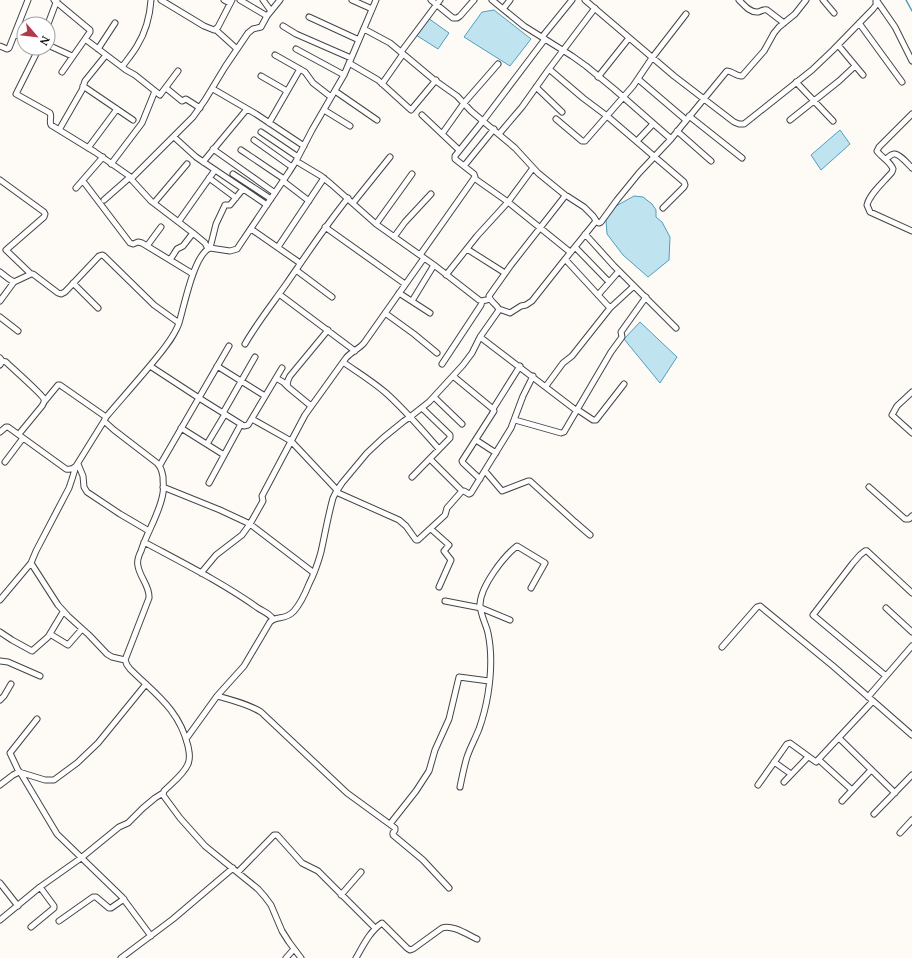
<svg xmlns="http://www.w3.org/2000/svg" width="912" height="958" font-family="'Noto Serif',serif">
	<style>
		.water { fill: #c0e3f0; stroke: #509ebe }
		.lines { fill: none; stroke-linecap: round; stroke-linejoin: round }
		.stream { stroke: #509ebe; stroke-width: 1.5 }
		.minor-casing { stroke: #444; stroke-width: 7 }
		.minor { stroke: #fff; stroke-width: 5 }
	</style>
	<rect width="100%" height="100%" fill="#fefbf6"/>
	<path class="water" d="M494,10L531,39L510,66L464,37L482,12Z
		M428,18L449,33L438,49L416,35Z
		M840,130L850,144L821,170L811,155Z
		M634,196L643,197L652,204L656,210V217L662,222L670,237L669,260L648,277L623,255L607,234L606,220L616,206Z
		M640,322L677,357L660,383L624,339Z"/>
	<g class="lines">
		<path class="stream" d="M906,0L912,11"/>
		<g class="minor-casing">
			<path id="minor" d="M54,0L90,30V32L62,72
				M161,0L204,26L214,30L218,27L232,0
				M224,0L230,3
				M263,0L271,11
				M352,0L372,9
				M431,0L453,18H457L460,16L474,0
				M492,0L524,26L572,56L586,66L614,89L671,139
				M585,0L674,76L734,122L739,124H744L812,70L833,50L873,9L876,5V0
				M739,0C744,5 750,13 758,12C762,11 763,9 767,10L784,23
				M823,0L834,13
				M877,1L895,27L912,61
				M503,9L510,0
				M267,16L280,0
				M309,17L359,40
				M859,23L902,82
				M48,24L57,0
				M283,26L296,34L351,58
				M364,29L390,43L433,79L457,96L471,111L515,148L538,173L565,195
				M216,30L237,49
				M15,35L24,37
				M542,37L572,0
				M85,39L126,70L135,75L160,95L178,71
				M48,45L72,56
				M838,45L863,75
				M0,46L7,49L9,48L28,0
				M39,48L16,94L50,113C52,117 49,121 51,125L95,152L132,178L193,117L205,100L225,67L248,33L253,29L261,27L267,16L240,0
				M98,49L115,23
				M296,49L344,75
				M401,52L440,0
				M275,55L305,72L313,83L331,97
				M349,63L378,80L411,110L436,80
				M122,67C127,60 133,53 137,46C145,33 150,15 151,0
				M549,69L583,98L607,116L684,182L685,185L684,187L663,208
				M261,76L287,91
				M598,77L629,38
				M638,79L686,120
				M796,82L833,121
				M382,84L403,54
				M83,86L133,120
				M536,87L562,112
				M166,88L182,101L186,99L200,108
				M213,89L256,114L304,146
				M335,91L377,120
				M324,110L350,126
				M912,114L879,147L877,151C882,158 890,161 893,169L892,172C884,182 870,193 867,205L870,212L912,231
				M422,115L459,150
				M689,116L742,158
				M556,119L582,141H585L633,86L652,58L686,14
				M790,120L839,81L855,66
				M269,123L300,69
				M59,130L82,90L85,81L106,55
				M677,131L711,161
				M261,132L298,157
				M442,134L464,103L498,64
				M499,134L522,107L549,69L595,8
				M174,137L196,157L267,205
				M254,140L292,167
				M637,141L653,124
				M88,148L117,109
				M213,149L275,193
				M241,150L284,179
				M886,159C888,158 891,154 894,154C899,153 909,165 912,168
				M296,161L321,176L331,184L376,224L434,265L479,300L482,301L490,299
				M203,162L247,109
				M111,164L142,123L155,91
				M464,166L494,129
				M233,174L271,199
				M209,178L236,198
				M474,178L508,202
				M0,180L44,212L45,214L44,217L6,250L31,274
				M83,181L130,243L133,244L138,242L142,243L193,274
				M283,181L309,201
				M76,188L103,157
				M104,200L129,178H130L151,201L193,233L205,243L208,249
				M508,202L533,168
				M154,203L187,164
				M353,203L390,157
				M179,221L215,170
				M376,224L412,174
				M325,227L405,284
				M251,229L300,263
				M585,234L614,266L676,328
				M394,237L405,222L431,194
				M147,246L161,227
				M278,247L324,178
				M575,247L609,282
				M210,248L216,224L225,205H230L243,189
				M467,249L505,273
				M420,255L475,177L474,174L455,159V156L483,121L545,39
				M565,259L610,308
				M170,260L177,249L183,246L193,233
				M296,270L332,297
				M0,272L9,279L14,282L31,274H33L58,293L61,294L65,292L99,256L102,255L104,256L154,305L179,323
				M446,275L477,236L508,202L570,252
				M73,283L98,308
				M399,293L430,313
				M279,294L355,351
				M598,295L619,271
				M0,301L14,282
				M412,301L434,265
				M499,309L510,313L521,306L526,305L532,301L562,263L596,221
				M385,313L414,334L437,353
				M0,317L18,331
				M480,337L577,411
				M245,344C257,323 273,303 287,283C307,254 326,225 348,198
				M0,358L2,361L0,365
				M2,361L6,362C12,368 42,394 44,399C45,402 44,403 42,406L19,434
				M343,362C357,372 372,381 386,393C405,410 422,430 439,449
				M442,364L481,305L482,301
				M150,366L199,398L244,426L248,425L282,368
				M217,366L265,396
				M453,376L493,409L494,411L462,461L463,463L480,479
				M276,378L283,382L288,387
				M546,386L563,363L572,356L610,308L634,286
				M912,392L897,406L892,415L912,433
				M434,397L462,424
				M44,402L58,385H60L106,417
				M311,406L288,387C286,383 288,380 290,376L328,330
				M493,409L520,366
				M578,410L593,420H596L624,384
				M223,413L255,357
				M252,419L291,441L337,490
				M515,420L561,433L564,432L611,352L622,337L621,332L646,297
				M181,428L224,455
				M0,432L6,427H8L66,469C70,470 73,469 76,466L104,421
				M476,440L496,453
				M207,444L225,414
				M430,459L462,491
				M5,462L23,438
				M78,464L83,476L84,487L87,492L120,514L149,531
				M160,465L229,346
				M485,471L502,491L528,481H530L575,522L590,535
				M412,477L450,438V435L422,408
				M209,483L241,424
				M163,487L220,510L250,524L314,573
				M869,487L905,519H909L912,516
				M336,492L399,520L406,526L416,540H418L445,515L447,508L462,491H464L469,494L471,493L511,428L523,396L533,376
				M431,529L449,545L444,551L451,560L439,587
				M144,542C183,563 223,583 258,608C264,612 269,613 273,619
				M865,551L860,555L853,563L813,615L886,676
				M867,551L912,593
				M31,563L58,605L68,616L89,635L107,654L112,657L125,660
				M201,573L216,555L242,535L250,524L263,501L262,496L305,415L346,358C351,352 359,349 364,343L424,258
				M0,600L31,563L36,551L69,488L72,479L76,466
				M445,601L481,608L510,620
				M886,608L912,632
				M0,632L12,640L32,651L48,637L63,612
				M50,634L68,645L82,629
				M722,647L757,607L760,606L833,666L912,735
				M0,661L8,662L40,676
				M217,696C232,700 248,704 261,712L347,793L395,828V830L393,833V835L423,860L449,888
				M868,697L912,646
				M0,700L4,696L11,684
				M839,738L895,793
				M186,739L217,696L244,666L270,622C277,615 285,621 294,611C301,603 305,594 309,584C314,574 318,563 321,552C325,534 328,516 333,498L336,492L342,483L367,453L383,438L404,421L410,417L429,402L463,365L472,353L480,337L499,310C498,305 490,302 489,296L511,265L565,196H567L584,207L593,216L597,222L599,223L601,222L617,200L639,173L671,139L726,72L727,71C732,71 737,77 742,76L764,51L774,33L779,27L795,14L806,0
				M819,760L852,790
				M774,762L791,774
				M19,772L10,753L37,719
				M20,772L57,834L122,897L151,936
				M784,782L808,757
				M0,785L13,775L19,772L45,780H54L77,763L98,743L146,684
				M758,785L787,744L790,743L816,762L873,701
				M460,787C462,777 464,767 467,757C470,748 475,739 479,729C483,718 486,706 488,694C491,675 492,652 488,633C486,624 480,614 480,604C481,586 503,557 517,546L545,563L531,588
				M842,801L871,770
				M874,814L912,775
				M390,824L416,791L429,771L435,750L449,719L459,677L489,681
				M900,833L912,820
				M238,872L274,835H277L302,863L318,871L375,928
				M0,883L18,906
				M341,895L361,872
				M0,920L40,887L81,858L119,827L128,823L143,808L155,798L163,793
				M59,921L93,897H96L109,908H111L124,899
				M31,927L54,908V906L40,887
				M121,958L173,919L233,868
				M286,958L294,949
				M301,958L289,942L282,931L271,905L265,897L258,889L205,846L180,818L163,795L164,791C172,783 184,774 188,764C191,757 189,752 188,746C179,709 155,694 130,669L127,665L125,660L149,598C150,586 140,578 138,566C137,562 139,555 141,551C147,532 160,513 163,493C164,488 163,483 163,477C162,472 162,468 157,463L114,430L104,421L106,417C123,397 141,377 158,356C166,346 175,335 179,323C184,307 194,254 210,248L230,251L237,249L289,172L296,161L312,130L344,75L350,61L376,0
				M356,958C363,946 370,931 382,923L407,948L410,950L413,949L442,928C452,924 468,935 477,939"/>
		</g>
		<use href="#minor" class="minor"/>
	</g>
	<g transform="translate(36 36) rotate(118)"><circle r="19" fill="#ffffff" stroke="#a0a0a0"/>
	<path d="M0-3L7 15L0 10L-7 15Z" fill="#b1394c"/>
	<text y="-6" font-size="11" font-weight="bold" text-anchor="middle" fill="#111111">N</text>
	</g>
</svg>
